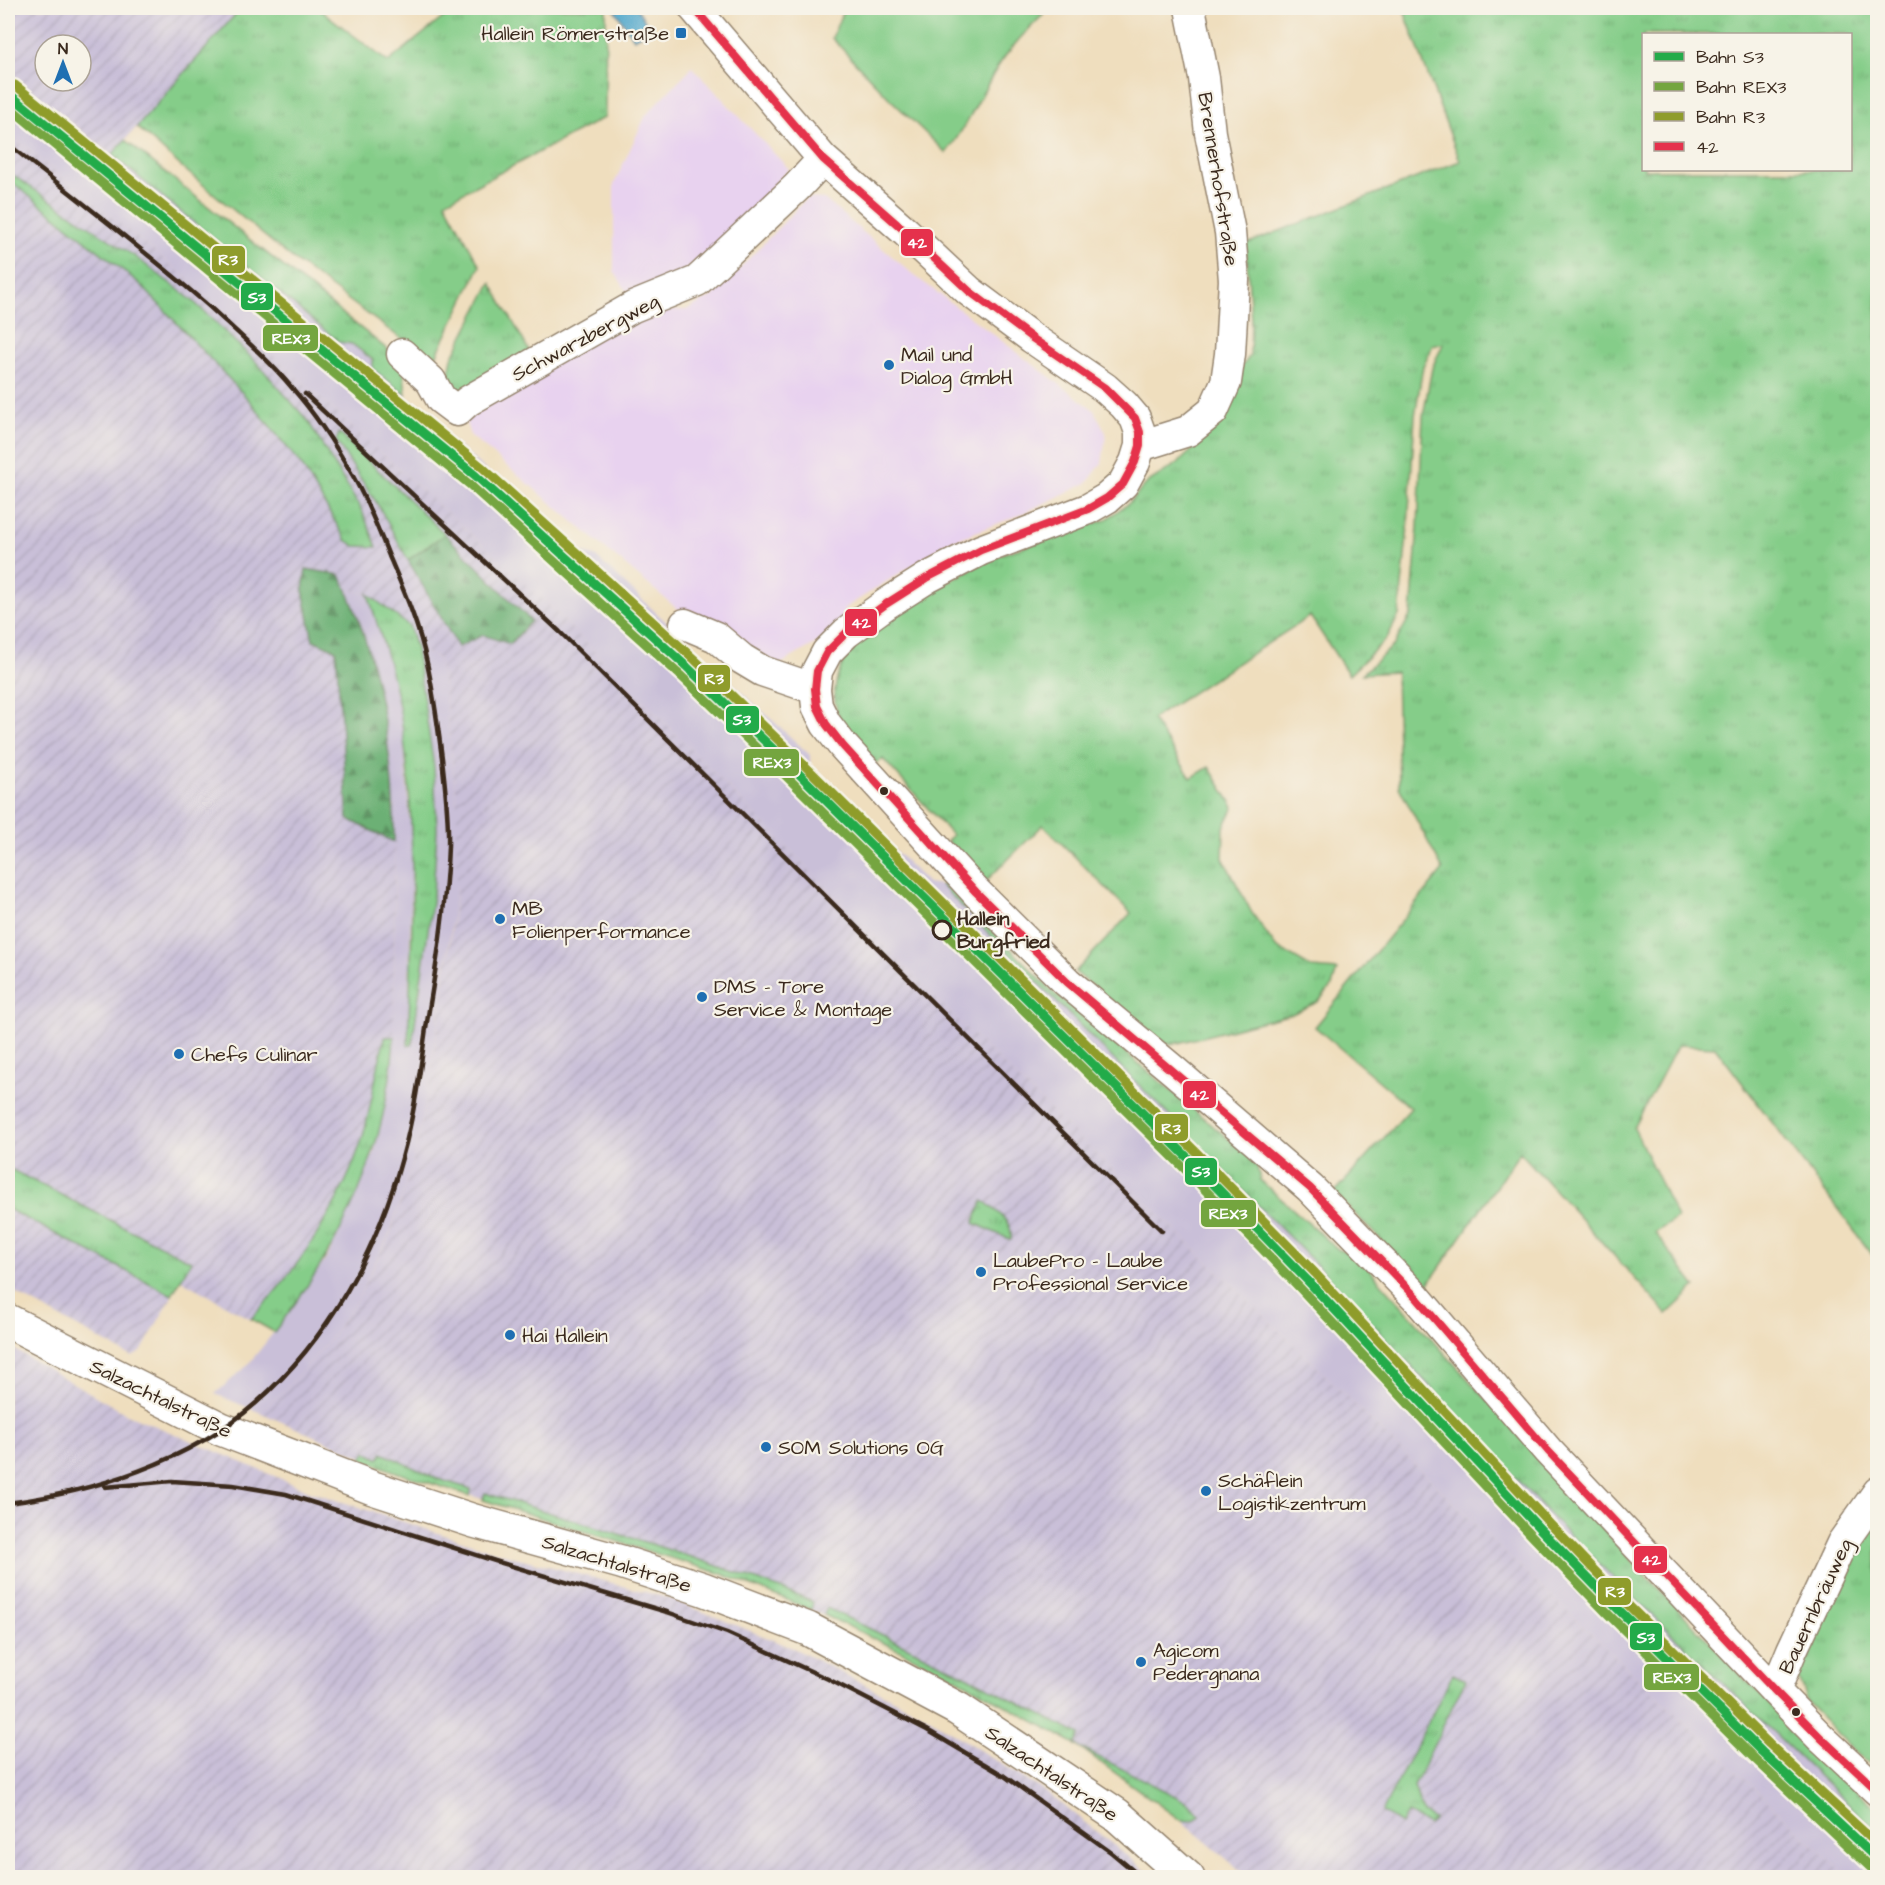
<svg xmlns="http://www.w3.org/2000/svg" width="1885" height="1885" font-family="'Architects Daughter',sans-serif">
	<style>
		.built { fill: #e8d2ef }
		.industrial { fill: url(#industrial-furrows); fill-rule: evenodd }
		.railway { fill: #c9bfd8 }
		.grass { fill: url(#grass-tufts); stroke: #607c54; stroke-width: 1.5; fill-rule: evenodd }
		.forest { fill: url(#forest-firs); stroke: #546d4a; stroke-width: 1.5 }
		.green { fill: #85cd89; stroke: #607c54; stroke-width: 1.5 }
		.water { fill: #4da6cb; stroke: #446874; stroke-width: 1.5 }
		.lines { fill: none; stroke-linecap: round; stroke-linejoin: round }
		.minor-casing { stroke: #95846e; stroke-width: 33 }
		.major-casing { stroke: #95846e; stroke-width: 36 }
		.minor { stroke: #fff; stroke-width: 30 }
		.major { stroke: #fff; stroke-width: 33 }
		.rail { stroke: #3b2a1e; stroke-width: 4.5 }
		.bus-1-casing { stroke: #f7f3e8; stroke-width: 12 }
		.bus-1 { stroke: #e5314c; stroke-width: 8 }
		.rail-1-casing { stroke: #f7f3e8; stroke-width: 14 }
		.rail-2-casing { stroke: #f7f3e8; stroke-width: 14 }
		.rail-3-casing { stroke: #f7f3e8; stroke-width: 14 }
		.rail-1 { stroke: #23ab4a; stroke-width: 9 }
		.rail-2 { stroke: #74a53f; stroke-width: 9 }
		.rail-3 { stroke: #8f9c2b; stroke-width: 9 }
		.poi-dot { fill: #1f6fb2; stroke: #f7f3e8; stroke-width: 2 }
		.bus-dot { fill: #3b2a1e; stroke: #f7f3e8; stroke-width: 2 }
		.stop-dot { fill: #f7f3e8; stroke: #3b2a1e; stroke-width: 3 }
		.labels { text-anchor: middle; stroke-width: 4.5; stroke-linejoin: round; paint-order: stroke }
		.poi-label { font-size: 20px; fill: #3b2a1e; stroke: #f7f3e8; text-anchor: start }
		.street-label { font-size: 20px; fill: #3b2a1e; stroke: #f7f3e8 }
		.stop-label { font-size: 20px; font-weight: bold; fill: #3b2a1e; stroke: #f7f3e8; text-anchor: start }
		.line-badge { stroke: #f7f3e8; stroke-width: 2 }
		.badge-label { font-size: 16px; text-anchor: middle; font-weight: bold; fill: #fff }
	</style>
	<defs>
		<pattern id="industrial-furrows" width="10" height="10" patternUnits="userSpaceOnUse" patternTransform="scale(1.5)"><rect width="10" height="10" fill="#c9bfd8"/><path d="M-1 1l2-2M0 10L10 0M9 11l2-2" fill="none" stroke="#aea4b9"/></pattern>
		<pattern id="grass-tufts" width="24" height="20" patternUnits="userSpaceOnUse" patternTransform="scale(1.5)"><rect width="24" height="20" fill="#85cd89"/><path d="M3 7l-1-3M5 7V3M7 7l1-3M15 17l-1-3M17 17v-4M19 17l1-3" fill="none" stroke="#74b076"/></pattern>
		<pattern id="forest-firs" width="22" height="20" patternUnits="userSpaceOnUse" patternTransform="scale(1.5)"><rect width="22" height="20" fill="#6cb075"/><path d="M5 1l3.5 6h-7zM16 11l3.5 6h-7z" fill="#5a8f5f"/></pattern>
	</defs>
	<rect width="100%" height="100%" fill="#f7f3e8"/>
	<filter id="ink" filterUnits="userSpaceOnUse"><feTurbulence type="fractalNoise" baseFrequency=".0167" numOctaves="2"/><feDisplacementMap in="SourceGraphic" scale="12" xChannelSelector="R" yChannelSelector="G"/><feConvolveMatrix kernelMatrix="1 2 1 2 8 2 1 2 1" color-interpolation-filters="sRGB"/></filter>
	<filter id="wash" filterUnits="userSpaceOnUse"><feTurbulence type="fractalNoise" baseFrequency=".008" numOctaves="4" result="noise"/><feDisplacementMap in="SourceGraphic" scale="24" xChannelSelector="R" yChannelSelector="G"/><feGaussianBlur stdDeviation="1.35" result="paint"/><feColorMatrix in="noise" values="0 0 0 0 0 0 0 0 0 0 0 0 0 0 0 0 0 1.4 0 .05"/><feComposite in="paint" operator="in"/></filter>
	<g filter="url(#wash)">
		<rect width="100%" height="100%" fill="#efdebe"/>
		<path class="built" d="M692,67L789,169L739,225L661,291L632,300L614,271V184L646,115Z
			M807,198L824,199L915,276L1094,410L1106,433L1102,463L1087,483L1017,516L947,543L845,608L842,628L777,666L692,621L470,435L463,414L642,311L686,310L713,296Z"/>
		<path class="industrial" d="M8,8H241L112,155L8,71ZM45,45H81V81H45Z
			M8,133L191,281L545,601L955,1018L1310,1360L1482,1531L1848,1877H1248L1179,1819L1075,1744L950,1674L844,1624L722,1574L399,1473L259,1412L289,1386L331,1338L358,1298L390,1234L413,1163L430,1083L451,934L457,886V803L444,687L438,658L416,649L409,626L368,594L347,589L362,627L395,809L394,1037L325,1259L274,1332L181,1280L141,1352L132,1357L8,1289V757L11,751L8,749Z
			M8,1346L125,1413L312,1492L493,1551L671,1599L795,1649L926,1716L1050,1795L1154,1877H8Z"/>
		<path class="railway" d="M8,71L339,342L352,344L373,361V369L406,395L407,402L581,552L595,556L810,755V767L928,883L941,885L1317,1265L1562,1528L1877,1832V1877H1848L1482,1531L1310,1360L955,1018L545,601L191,281L8,133Z
			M347,589L368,594L392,671L403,730L412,846L408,1044L420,994L433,895L437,829L434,767L416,649L438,658L444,687L457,803V886L430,1083L413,1163L390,1233L358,1298L331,1338L289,1386L259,1412L215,1394L247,1366L274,1332L326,1259L338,1236L374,1153L387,1098L392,1067L394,1037L395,809L362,627Z"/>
		<path class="grass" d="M241,8H318L388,62L455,8H525L529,11L534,8H606L605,117L445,202L480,266L433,362L290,257L184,169L137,127Z
			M1403,8H1877V1261L1715,1047L1678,1045L1634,1128L1677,1218L1655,1233L1696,1287L1667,1314L1520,1152L1427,1286L1334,1193L1411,1108L1315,1027L1443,870L1399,787L1396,672L1362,674L1394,645L1411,614L1418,526L1423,416L1432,368L1443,344L1433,345L1423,366L1415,416L1408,526L1399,615L1387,638L1349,675L1310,616L1152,719L1191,778L1209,767L1234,807L1224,827L1223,858L1252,913L1276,947L1312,968L1337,970L1332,986L1318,1002L1292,1014L1174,1044H1165L1075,972L1131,913L1043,825L985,882L947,841L952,835L883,759L876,763L846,729L837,712L834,695L837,678L844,660L861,641L920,597L993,557L1105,520L1129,503L1148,482L1177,464L1214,430L1235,398L1242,366L1250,356L1251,320L1246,244L1460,161ZM1644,34H1850V170H1644Z
			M125,140L403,362L406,395L373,369V360L352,344L339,342L112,155Z
			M8,172L137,258L193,301L257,363L308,421L362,511L377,547L355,546L346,540L302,466L248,399L139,283L8,179Z
			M491,283L531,354L470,391L455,388L448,377L452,358Z
			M339,433L445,534L408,560L378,505L336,441Z
			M368,594L409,626L416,649L434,767L437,829L433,895L412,1045H408C412,941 417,835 403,731C397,684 382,639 368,594Z
			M945,882L1053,992L1256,1162L1260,1180L1339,1250L1358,1257L1632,1561L1823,1760L1877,1809V1832L1562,1528L1317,1265L941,885Z
			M385,1037H394C387,1151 344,1242 274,1332L251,1319C299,1268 342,1204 363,1136C372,1104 376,1070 385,1037Z
			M8,1168L191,1261L172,1295L8,1209Z
			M983,1201C996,1210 1014,1222 1011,1240L974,1223Z
			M366,1452L379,1459L382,1453L438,1479L471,1489L470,1496L399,1473L362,1459Z
			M485,1493C595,1527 706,1558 813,1602L811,1610L722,1574L483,1500Z
			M1877,1517V1770L1863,1760L1807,1702L1798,1678L1804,1653L1849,1556Z
			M827,1608L961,1673L1080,1735L1075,1745L1187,1802L1200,1815C1194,1823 1187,1821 1179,1819L1075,1744L949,1674L824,1615Z
			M1453,1674L1465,1680L1414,1786L1423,1813L1434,1819L1429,1825L1407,1813L1401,1824L1382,1812Z"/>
		<path class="forest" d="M445,534L531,621L510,644L483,635L458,647L408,560Z
			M306,569L340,575C377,650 395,759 394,842L348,819L336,650L313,640L303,590Z"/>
		<path class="green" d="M844,8H1027L1044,14C1027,31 1010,47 997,68C980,96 967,127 946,153L888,97L832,38Z"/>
		<path class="water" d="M617,8H637L650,29L634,39L614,9Z"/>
	</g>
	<g filter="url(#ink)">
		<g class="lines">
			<g class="minor-casing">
				<path id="minor" d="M694,8L823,159L906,232L969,291L1032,338L1105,388L1124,405L1135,418L1140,432V446L1135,462L1123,484L1107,498L1088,509L981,550L927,578L886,604L846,633L827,652L817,671L815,689L817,706L826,724L843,746L976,892L1067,982L1173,1070L1310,1188L1416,1297L1548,1451L1775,1691L1821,1738L1878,1791
					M402,354L431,381L441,399L457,411L468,401L633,307L697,281L797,187L823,159
					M1140,446L1188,431L1213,411L1226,382L1230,354L1234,280L1230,232L1210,133L1204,78L1190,8
					M685,624L716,637L742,659L762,671L815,689
					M1775,1691L1792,1650L1842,1543L1878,1492"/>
			</g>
			<g class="major-casing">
				<path id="major" d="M8,1321L221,1429L373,1488L474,1521L621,1562L703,1589L808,1629L958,1709L1117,1815L1188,1878"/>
			</g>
			<use href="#minor" class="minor"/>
			<use href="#major" class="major"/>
			<path class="rail" d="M8,144C76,198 146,251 212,309C240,335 269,360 293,389C316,415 336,446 353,476C367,501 378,528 389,556C404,591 419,625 427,663C434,694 438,727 442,758C445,787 449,817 448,846C446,907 436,968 426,1028C420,1072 414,1116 402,1158C377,1250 329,1339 256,1403C190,1461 94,1492 8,1503
				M305,394L560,632L1162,1231
				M105,1487L172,1481L233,1485L286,1494L495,1561L667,1612L727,1633L828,1679L927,1730L1003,1775L1112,1853L1142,1878"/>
			<g class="bus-1-casing">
				<path id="bus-1" d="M694,8L823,159L906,232L969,291L1032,338L1105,388L1135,418L1140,432V446L1135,462L1123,484L1107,498L1088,509L981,550L927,578L886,604L846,633L827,652L817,671L815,689L817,706L826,724L843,746L976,892L1067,982L1310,1188L1416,1297L1548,1451L1775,1691L1821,1738L1878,1791"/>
			</g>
			<use href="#bus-1" class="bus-1"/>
			<g class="rail-1-casing">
				<path id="rail-1" d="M8,93L476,476L687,667L792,767L1190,1160L1307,1280L1542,1531L1614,1605L1762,1752L1878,1860"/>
			</g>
			<g class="rail-2-casing">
				<path id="rail-2" d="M8,106L469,484L680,675L785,775L1183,1167L1299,1287L1534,1538L1606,1612L1755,1759L1871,1868"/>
			</g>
			<g class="rail-3-casing">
				<path id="rail-3" d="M15,85L483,468L694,659L799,760L1197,1153L1315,1273L1550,1524L1621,1598L1769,1744L1878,1845"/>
			</g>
			<use href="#rail-1" class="rail-1"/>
			<use href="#rail-2" class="rail-2"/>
			<use href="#rail-3" class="rail-3"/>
		</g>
	</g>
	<g class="poi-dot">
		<rect x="675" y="27" width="12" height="12" rx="3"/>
		<circle cx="889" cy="365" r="6"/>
		<circle cx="500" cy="919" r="6"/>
		<circle cx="702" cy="997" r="6"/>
		<circle cx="179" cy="1054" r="6"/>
		<circle cx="981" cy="1272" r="6"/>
		<circle cx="510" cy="1335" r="6"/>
		<circle cx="766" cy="1447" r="6"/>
		<circle cx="1206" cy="1491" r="6"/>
		<circle cx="1141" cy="1662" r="6"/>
	</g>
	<g class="bus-dot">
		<circle cx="884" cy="791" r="5"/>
		<circle cx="1796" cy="1712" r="5"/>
	</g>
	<circle class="stop-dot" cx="942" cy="930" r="9"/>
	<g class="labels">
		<g class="poi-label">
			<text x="669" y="40" text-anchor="end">Hallein Römerstraße</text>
			<text x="901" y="361">Mail und<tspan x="901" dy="23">Dialog GmbH</tspan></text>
			<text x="512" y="915">MB<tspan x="512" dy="23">Folienperformance</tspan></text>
			<text x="714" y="993">DMS - Tore<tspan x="714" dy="23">Service &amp; Montage</tspan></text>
			<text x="191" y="1061">Chefs Culinar</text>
			<text x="993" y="1267">LaubePro – Laube<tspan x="993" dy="23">Professional Service</tspan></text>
			<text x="522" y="1342">Hai Hallein</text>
			<text x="778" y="1454">SOM Solutions OG</text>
			<text x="1218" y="1487">Schäflein<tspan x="1218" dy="23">Logistikzentrum</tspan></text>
			<text x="1153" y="1657">Agicom<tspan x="1153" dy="23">Pedergnana</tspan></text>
		</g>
		<g class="street-label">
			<text transform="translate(1219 179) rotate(81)" y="7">Brennerhofstraße</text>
			<text transform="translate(585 337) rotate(-28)" y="7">Schwarzbergweg</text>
			<text transform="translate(161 1398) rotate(26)" y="7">Salzachtalstraße</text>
			<text transform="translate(617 1563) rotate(17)" y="7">Salzachtalstraße</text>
			<text transform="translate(1815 1606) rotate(-65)" y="7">Bauernbräuweg</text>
			<text transform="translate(1052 1773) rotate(34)" y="7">Salzachtalstraße</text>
		</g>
		<g class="stop-label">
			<text x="957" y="925">Hallein<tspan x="957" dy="23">Burgfried</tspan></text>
		</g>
	</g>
	<g class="line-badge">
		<rect x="900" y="228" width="34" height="29" rx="6" fill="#e5314c"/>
		<rect x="211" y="245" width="35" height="29" rx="6" fill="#8f9c2b"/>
		<rect x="240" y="282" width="34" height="29" rx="6" fill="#23ab4a"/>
		<rect x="262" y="324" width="57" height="28" rx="6" fill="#74a53f"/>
		<rect x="844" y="608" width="34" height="29" rx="6" fill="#e5314c"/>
		<rect x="697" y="664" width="34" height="29" rx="6" fill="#8f9c2b"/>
		<rect x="725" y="705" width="35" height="29" rx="6" fill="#23ab4a"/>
		<rect x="743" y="748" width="57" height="29" rx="6" fill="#74a53f"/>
		<rect x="1182" y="1080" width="35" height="29" rx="6" fill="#e5314c"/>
		<rect x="1154" y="1113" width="35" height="29" rx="6" fill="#8f9c2b"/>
		<rect x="1184" y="1157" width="34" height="29" rx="6" fill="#23ab4a"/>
		<rect x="1200" y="1199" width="57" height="29" rx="6" fill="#74a53f"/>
		<rect x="1633" y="1545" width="35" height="29" rx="6" fill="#e5314c"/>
		<rect x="1597" y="1577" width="35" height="29" rx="6" fill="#8f9c2b"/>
		<rect x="1629" y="1622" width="34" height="29" rx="6" fill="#23ab4a"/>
		<rect x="1643" y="1663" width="57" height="28" rx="6" fill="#74a53f"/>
	</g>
	<g class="badge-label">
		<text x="917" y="248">42</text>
		<text x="228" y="265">R3</text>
		<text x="257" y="303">S3</text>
		<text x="291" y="344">REX3</text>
		<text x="861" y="628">42</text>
		<text x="714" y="684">R3</text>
		<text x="742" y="725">S3</text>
		<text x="772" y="768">REX3</text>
		<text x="1199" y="1100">42</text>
		<text x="1171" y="1134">R3</text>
		<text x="1201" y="1177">S3</text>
		<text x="1228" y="1219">REX3</text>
		<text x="1651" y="1565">42</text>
		<text x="1615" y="1597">R3</text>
		<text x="1646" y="1643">S3</text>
		<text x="1672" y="1683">REX3</text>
	</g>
	<rect width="1885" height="1885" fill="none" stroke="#f7f3e8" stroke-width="30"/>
	<rect x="1642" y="33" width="210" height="138" fill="#f7f3e8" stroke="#aca397" stroke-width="1.5"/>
	<rect x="1654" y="52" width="30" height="9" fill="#23ab4a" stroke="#aca397" stroke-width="1.5"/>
	<text x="1696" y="63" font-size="18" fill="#3b2a1e">Bahn S3</text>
	<rect x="1654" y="82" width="30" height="9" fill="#74a53f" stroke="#aca397" stroke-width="1.5"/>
	<text x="1696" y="93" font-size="18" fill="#3b2a1e">Bahn REX3</text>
	<rect x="1654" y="112" width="30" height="9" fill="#8f9c2b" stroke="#aca397" stroke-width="1.5"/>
	<text x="1696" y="123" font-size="18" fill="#3b2a1e">Bahn R3</text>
	<rect x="1654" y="142" width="30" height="9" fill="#e5314c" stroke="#aca397" stroke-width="1.5"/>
	<text x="1696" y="153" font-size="18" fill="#3b2a1e">42</text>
	<g transform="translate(63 63)"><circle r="28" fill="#f7f3e8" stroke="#aca397" stroke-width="1.5"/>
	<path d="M0-4.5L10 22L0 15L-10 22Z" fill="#1f6fb2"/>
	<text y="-9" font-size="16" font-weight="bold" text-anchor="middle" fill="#3b2a1e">N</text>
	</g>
</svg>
